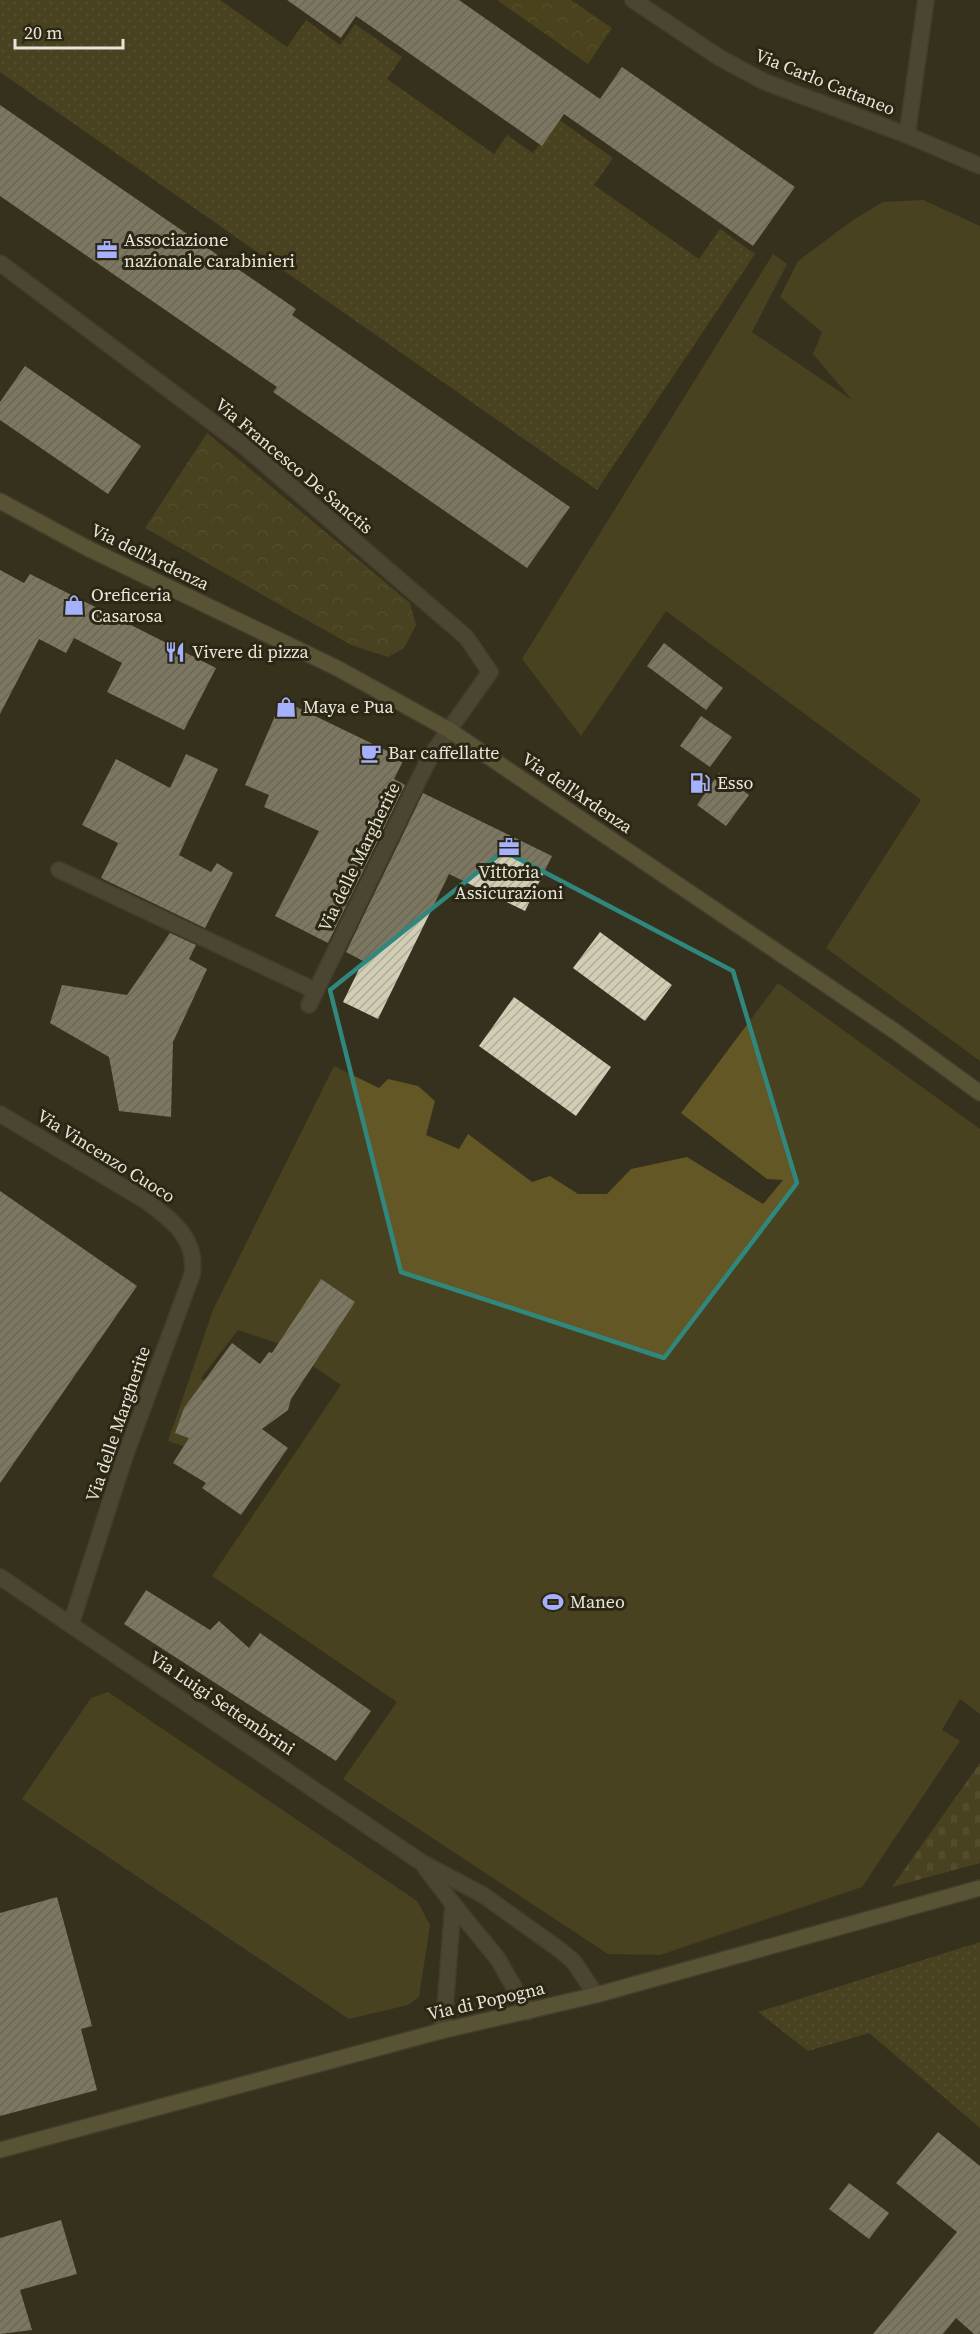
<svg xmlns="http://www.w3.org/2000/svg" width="980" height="2334" font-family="'Source Serif 4',serif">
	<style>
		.grass { fill: #625725 }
		.forest { fill: url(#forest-crowns) }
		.cemetery { fill: url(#cemetery-stones) }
		.park { fill: url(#park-crowns) }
		.garden { fill: url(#garden-dots) }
		.building { fill: url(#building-hatch) }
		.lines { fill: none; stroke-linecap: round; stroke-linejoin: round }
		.lane-casing { stroke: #524e3e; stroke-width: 18 }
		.street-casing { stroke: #524e3e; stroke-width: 18 }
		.secondary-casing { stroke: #524e3e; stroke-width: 18 }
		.lane { stroke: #66614d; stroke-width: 15 }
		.street { stroke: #66614d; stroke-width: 15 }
		.secondary { stroke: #867c52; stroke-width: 15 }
		.marked { fill: none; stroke: #30877e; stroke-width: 4.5; stroke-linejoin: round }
		.labels { text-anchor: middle; stroke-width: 6; stroke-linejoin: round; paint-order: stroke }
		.street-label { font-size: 18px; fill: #e8e6da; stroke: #2b2714 }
		.poi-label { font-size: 18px; fill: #e8e6da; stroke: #2b2714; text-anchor: start }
	</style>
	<defs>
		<pattern id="forest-crowns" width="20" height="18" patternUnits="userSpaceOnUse" patternTransform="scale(1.5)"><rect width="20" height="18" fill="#64571b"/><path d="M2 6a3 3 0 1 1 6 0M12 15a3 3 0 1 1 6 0" fill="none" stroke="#7a6f3c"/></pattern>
		<pattern id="cemetery-stones" width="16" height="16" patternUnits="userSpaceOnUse" patternTransform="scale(1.5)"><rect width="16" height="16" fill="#625725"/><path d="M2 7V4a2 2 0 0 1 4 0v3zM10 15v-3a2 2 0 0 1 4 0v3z" fill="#786f44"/></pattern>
		<pattern id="park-crowns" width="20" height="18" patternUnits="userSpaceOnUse" patternTransform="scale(1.5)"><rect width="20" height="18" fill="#625725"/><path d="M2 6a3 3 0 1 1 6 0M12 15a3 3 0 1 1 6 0" fill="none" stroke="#786f44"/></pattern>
		<pattern id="garden-dots" width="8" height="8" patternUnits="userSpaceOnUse" patternTransform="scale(1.5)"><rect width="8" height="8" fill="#625725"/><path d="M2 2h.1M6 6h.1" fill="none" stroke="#786f44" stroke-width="1.8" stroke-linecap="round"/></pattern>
		<pattern id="building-hatch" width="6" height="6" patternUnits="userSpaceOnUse" patternTransform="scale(1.5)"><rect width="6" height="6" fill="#d2cdb5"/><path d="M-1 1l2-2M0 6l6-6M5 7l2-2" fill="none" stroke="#afab98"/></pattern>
	</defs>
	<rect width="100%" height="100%" fill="#35311e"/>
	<path class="grass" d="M923,200L980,226V1061L826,948L921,800L666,611L581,736L522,659L773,254L787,264L752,332L852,400L813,354L822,332L780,297L798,261L853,220L883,202Z
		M778,983L980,1129V1714L960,1699L942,1730L960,1741L862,1887L660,1955L608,1954L343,1779L397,1702L212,1576L341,1385L280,1344L238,1330L201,1378L214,1388L217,1458L168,1441L213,1310L334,1066L379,1088L388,1079L418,1086L435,1101L426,1135L459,1149L468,1134L532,1182L550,1176L578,1194H607L631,1169L687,1157L763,1204L783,1180L767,1179L681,1113Z
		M108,1692L417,1901L430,1925L419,1997L408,2005L349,2019L22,1799L91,1698Z"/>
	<path class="forest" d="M497,0H571L612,28L588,64Z"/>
	<path class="cemetery" d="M980,1763V1863L892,1887Z"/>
	<path class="park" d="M207,433L410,603L416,625L404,648L388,657L351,645L145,528Z"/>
	<path class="garden" d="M0,0H220L287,47L306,20L340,45L355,24L402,57L387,79L494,154L507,135L533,153L558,119L613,158L594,185L699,259L720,229L755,254L597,490L0,72Z
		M980,1942V2128L869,2033L808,2051L758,2012Z"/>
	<path class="building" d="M287,0H459L600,99L622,67L795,187L753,246L564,114L542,146L356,16L341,38Z
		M0,105L296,309L292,315L570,507L527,568L273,392L277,387L0,196Z
		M25,366L141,446L108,494L0,420V402Z
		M0,570L24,583L30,574L216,668L184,730L107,692L122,663L74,638L66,653L39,639L0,714Z
		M664,643L723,688L706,710L647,666Z
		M282,700L404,759L394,779L405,785L328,943L275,916L319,831L264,807L269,795L245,785Z
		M701,716L732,737L710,767L680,746Z
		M186,754L218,769L179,855L211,872L217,863L233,873L205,928L101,878L118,843L82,825L116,759L170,788Z
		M719,773L749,795L726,826L697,805Z
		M423,793L552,856L525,911L449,874L378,1019L343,1002L363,961L346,952Z
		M600,932L672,985L645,1021L573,968Z
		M170,933L196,945L189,959L207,969L173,1042L171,1117L119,1111L109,1057L50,1023L62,985L127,995Z
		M514,997L611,1067L576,1116L479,1046Z
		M0,1191L137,1286L0,1483Z
		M321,1279L355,1302L291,1399L288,1410L262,1429L288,1448L241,1515L202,1488L206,1483L173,1463L189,1438L175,1433L184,1408L232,1343L260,1364L269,1352L272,1353Z
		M146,1590L210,1630L219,1621L249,1648L260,1633L371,1711L336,1761L124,1624Z
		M57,1897L92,2026L81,2029L97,2090L0,2116V1913Z
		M938,2132L980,2166V2334H974L956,2318L943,2334H873L957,2232L896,2183Z
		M849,2183L889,2213L869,2239L829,2209Z
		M61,2220L77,2274L20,2290L32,2330L0,2334V2238Z"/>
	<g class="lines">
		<g class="lane-casing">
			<path id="lane" d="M59,870L316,991"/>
		</g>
		<g class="street-casing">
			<path id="street" d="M633,0L720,58L765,82L907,135L980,166
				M907,135L926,0
				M0,263L244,446L466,637L490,672L432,754L420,777L309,1005
				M0,1114L146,1201C172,1220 198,1239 192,1275L124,1459L71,1624
				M0,1577L421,1862L483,1895L560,1950L574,1962L596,1995
				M425,1867L453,1904L445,2009L441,2031
				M453,1904L498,1959L528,2012"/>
		</g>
		<g class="secondary-casing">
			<path id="secondary" d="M0,501L89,549L337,668L449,730L896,1032L980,1093
				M0,2150L441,2031L596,1995L980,1888"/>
		</g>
		<use href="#lane" class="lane"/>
		<use href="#street" class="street"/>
		<use href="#secondary" class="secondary"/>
	</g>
	<path d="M0 0H980V2334H0ZM504,851L733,971L797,1183L664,1358L401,1272L330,990Z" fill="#35311e" fill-opacity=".55" fill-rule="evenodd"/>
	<path class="marked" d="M504,851L733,971L797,1183L664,1358L401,1272L330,990Z"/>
	<defs>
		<g id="office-bare" transform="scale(1.62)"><path d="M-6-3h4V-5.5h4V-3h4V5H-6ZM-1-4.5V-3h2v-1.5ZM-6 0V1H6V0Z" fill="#a5b1fc" stroke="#2b2714" stroke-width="2.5" paint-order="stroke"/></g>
		<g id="shop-bare" transform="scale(1.62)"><path d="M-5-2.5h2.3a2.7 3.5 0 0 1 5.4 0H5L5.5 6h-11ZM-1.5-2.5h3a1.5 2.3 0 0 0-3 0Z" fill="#a5b1fc" stroke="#2b2714" stroke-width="2.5" paint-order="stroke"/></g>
		<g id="restaurant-bare" transform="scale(1.62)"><path d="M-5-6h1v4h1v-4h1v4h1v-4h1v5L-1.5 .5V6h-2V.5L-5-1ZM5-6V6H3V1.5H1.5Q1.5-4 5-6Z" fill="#a5b1fc" stroke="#2b2714" stroke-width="2.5" paint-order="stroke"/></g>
		<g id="cafe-bare" transform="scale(1.62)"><path d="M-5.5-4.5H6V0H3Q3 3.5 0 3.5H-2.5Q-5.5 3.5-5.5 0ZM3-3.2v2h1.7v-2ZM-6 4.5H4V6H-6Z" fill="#a5b1fc" stroke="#2b2714" stroke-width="2.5" paint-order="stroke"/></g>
		<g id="fuel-bare" transform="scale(1.62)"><path d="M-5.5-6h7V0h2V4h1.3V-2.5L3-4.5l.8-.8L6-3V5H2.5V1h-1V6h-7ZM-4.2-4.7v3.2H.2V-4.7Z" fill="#a5b1fc" stroke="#2b2714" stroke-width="2.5" paint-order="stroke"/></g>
		<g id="stadium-bare" transform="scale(1.62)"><path d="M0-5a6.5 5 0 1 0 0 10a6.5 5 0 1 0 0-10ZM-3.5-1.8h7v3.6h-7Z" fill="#a5b1fc" stroke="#2b2714" stroke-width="2.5" paint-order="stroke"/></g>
	</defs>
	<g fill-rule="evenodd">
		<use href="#office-bare" x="107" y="250"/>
		<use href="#shop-bare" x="74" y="605"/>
		<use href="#restaurant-bare" x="175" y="652"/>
		<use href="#shop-bare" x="286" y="707"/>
		<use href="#cafe-bare" x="371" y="753"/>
		<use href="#fuel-bare" x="700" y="783"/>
		<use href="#office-bare" x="509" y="847"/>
		<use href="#stadium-bare" x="553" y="1602"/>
	</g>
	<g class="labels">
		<g class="street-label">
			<text transform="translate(825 82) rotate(22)" y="6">Via Carlo Cattaneo</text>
			<text transform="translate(294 466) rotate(40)" y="6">Via Francesco De Sanctis</text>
			<text transform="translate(150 557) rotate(26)" y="6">Via dell'Ardenza</text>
			<text transform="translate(577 793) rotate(34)" y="6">Via dell'Ardenza</text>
			<text transform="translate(359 857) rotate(-64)" y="6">Via delle Margherite</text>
			<text transform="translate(106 1156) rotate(32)" y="6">Via Vincenzo Cuoco</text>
			<text transform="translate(118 1424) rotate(-71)" y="6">Via delle Margherite</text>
			<text transform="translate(222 1703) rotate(34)" y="6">Via Luigi Settembrini</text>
			<text transform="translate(486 2001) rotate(-13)" y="6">Via di Popogna</text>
		</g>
		<g class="poi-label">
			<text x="124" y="246">Associazione<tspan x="124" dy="21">nazionale carabinieri</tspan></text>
			<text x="91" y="601">Oreficeria<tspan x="91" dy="21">Casarosa</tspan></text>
			<text x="192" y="658">Vivere di pizza</text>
			<text x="303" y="713">Maya e Pua</text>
			<text x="388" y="759">Bar caffellatte</text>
			<text x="717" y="789">Esso</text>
			<text x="509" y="878" text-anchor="middle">Vittoria<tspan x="509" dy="21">Assicurazioni</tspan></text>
			<text x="570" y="1608">Maneo</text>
		</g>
	</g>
	<path d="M15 39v9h108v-9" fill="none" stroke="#e8e6da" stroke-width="3"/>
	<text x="24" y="39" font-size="18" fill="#e8e6da" stroke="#2b2714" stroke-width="4.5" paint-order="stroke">20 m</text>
</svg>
